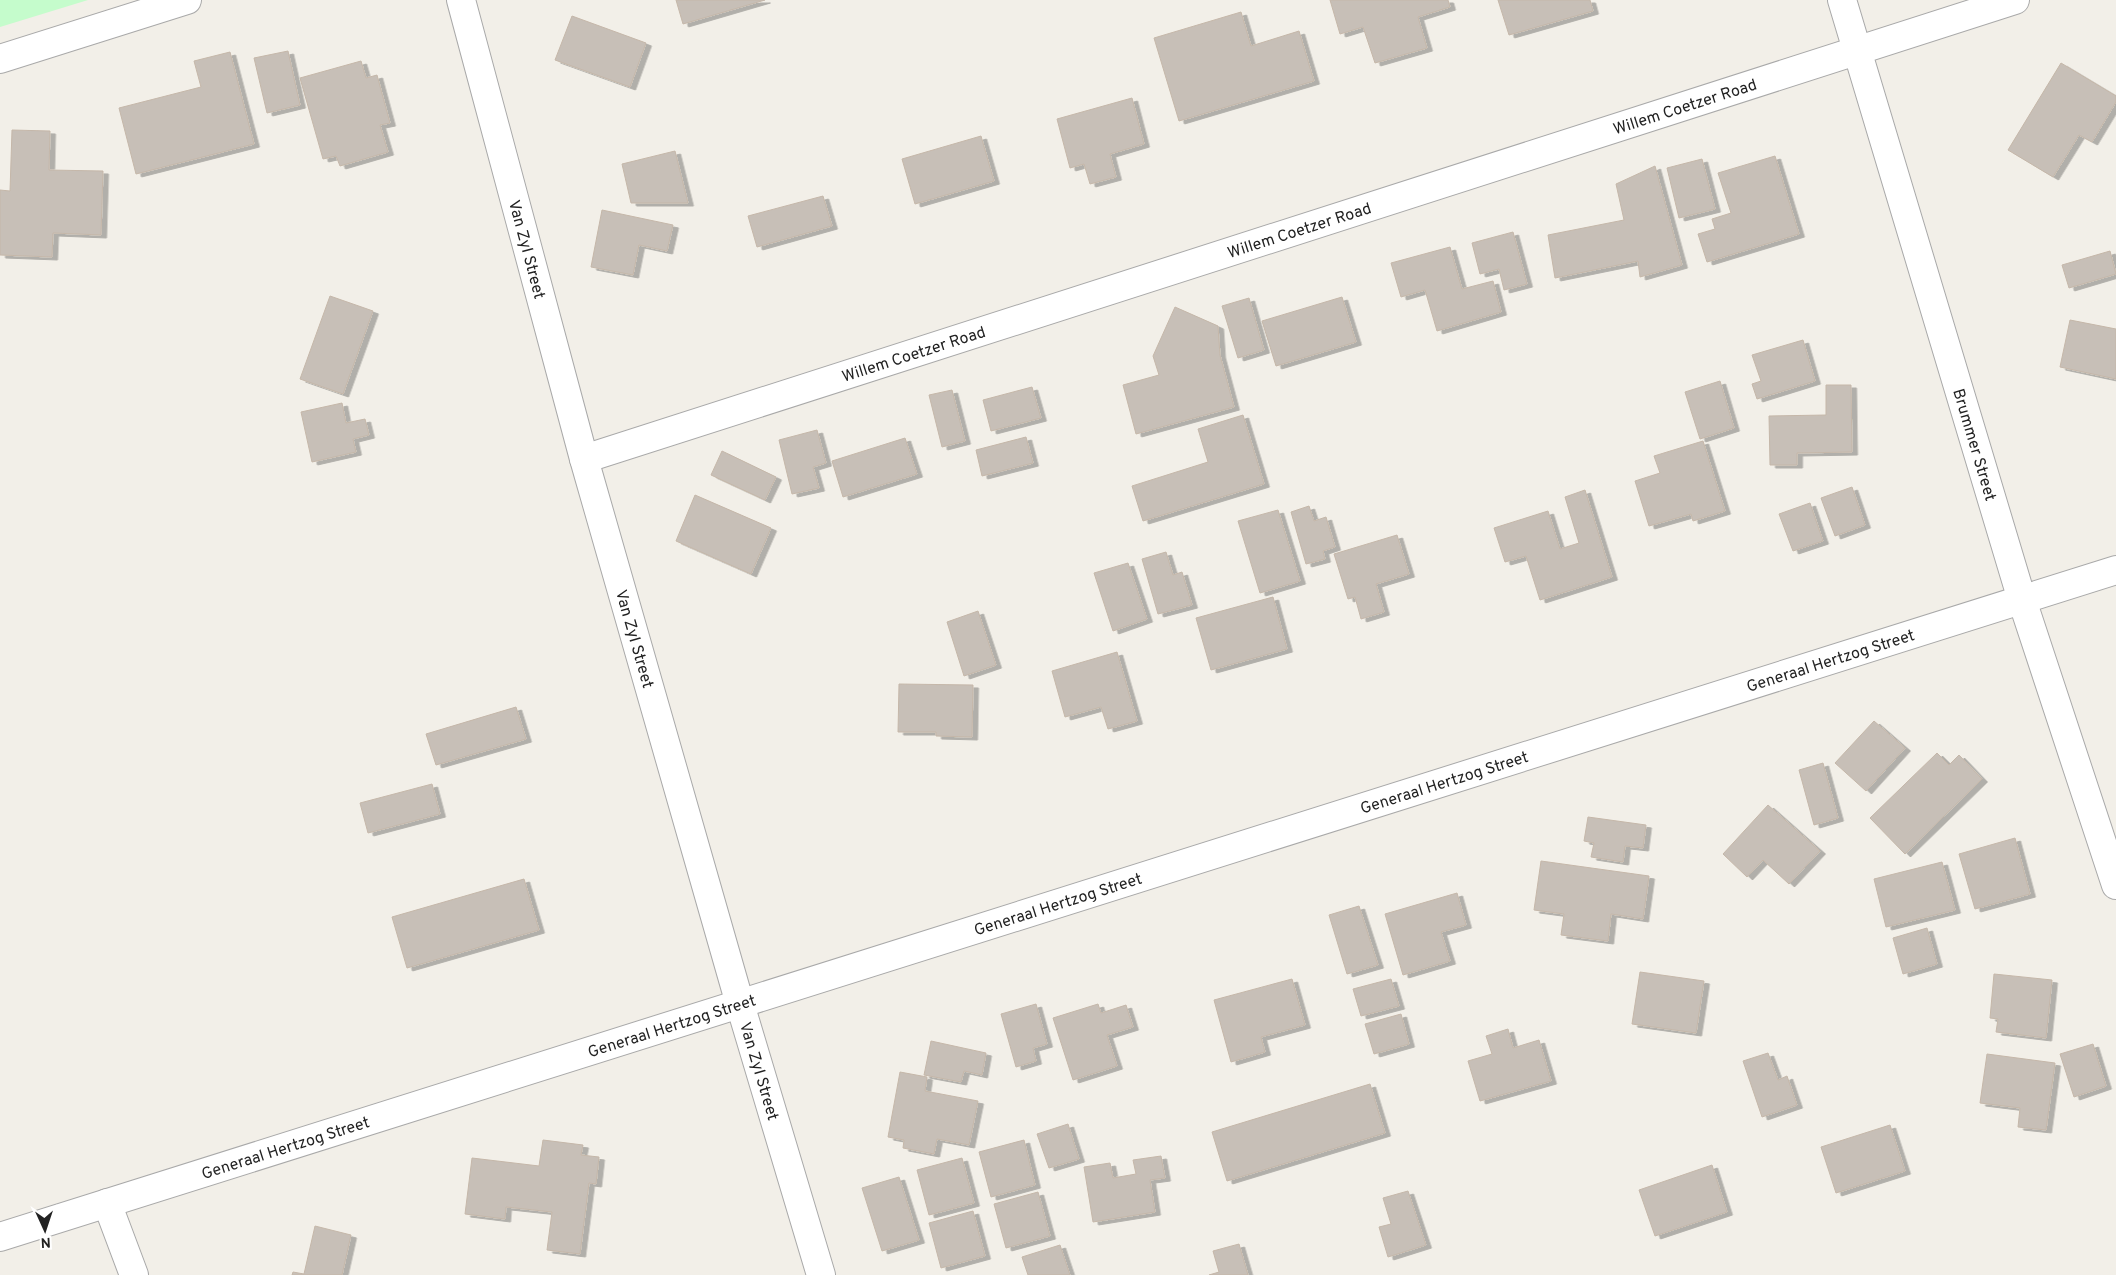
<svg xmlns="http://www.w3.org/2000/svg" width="2116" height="1275" font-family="Overpass,sans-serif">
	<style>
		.park { fill: #c5fccc }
		.building { fill: #c7bfb7; stroke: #c5b7a9; filter: url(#shadow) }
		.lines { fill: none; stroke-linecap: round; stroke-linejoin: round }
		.minor-casing { stroke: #a9a9a9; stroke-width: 30 }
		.minor { stroke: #fff; stroke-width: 28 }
		.labels { text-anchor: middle; stroke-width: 5; stroke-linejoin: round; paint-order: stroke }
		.street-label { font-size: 16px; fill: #222; stroke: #fff }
	</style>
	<defs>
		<filter id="shadow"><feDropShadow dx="5.5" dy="3" stdDeviation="0" flood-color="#0004"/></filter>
	</defs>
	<rect width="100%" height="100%" fill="#f2efe8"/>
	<path class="park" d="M0,0H88L0,27Z"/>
	<path class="building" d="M676,0H765L683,24Z
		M1330,0H1448L1450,7L1418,17L1427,48L1375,63L1363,27L1340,34Z
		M1498,0H1590L1593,11L1509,35Z
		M1241,12L1251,46L1299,31L1314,81L1179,121L1154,38Z
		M572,16L646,43L630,87L555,60Z
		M288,51L300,105L267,113L254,58Z
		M230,52L254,144L136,174L119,108L201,87L194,61Z
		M361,61L366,78L377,75L390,123L380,125L388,152L340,166L336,156L323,159L300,78Z
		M2061,63L2116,96V102L2092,142L2079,135L2053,177L2008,150Z
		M1132,98L1144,144L1110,154L1116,177L1090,184L1084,164L1070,168L1057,119Z
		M12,130L50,131L49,170L103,171L101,235L53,233L52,257L0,255V190L10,191Z
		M981,136L994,181L915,204L902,159Z
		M675,151L688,203H631L622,164Z
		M1775,156L1799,234L1707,262L1698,234L1715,229L1712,219L1731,213L1718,173Z
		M1702,159L1715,209L1679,218L1667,168Z
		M1655,166L1682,265L1640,277L1638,261L1555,278L1548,235L1624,220L1616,184Z
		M823,196L832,226L757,247L748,216Z
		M602,210L673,225L667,251L639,245L633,275L591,267Z
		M1513,232L1527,284L1504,290L1499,269L1480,274L1472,243Z
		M1450,247L1462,289L1493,281L1501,312L1437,331L1425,290L1401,297L1391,263Z
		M2110,251L2116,274L2069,288L2062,265Z
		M330,296L373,311L343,394L300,379Z
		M1342,297L1356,342L1276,366L1262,321Z
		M1249,298L1264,350L1238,358L1222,306Z
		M1175,307L1218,326L1220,355L1234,407L1136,434L1123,385L1159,375L1153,356Z
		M2070,320L2116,329V379L2060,367Z
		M1803,340L1815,381L1757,399L1752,384L1761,381L1752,355Z
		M1720,381L1734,428L1700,439L1685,392Z
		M1826,385H1851L1852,452L1797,453V465H1770L1769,416L1826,415Z
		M1032,387L1041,418L991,431L983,400Z
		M952,390L965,441L942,447L929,395Z
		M342,403L346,423L365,419L369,435L353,439L356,452L312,462L301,412Z
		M1243,415L1264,484L1143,521L1132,486L1208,462L1198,429Z
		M817,430L826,463L813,467L819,488L792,494L779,440Z
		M1026,437L1033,463L982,476L976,450Z
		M905,438L917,474L843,497L832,461Z
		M1703,441L1725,511L1693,521L1691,514L1649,526L1635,481L1660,473L1654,456Z
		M722,451L776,477L765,500L711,475Z
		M1852,487L1865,525L1835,536L1821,498Z
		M1585,490L1612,577L1540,600L1526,556L1505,562L1494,528L1548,511L1560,549L1579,543L1565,497Z
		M695,495L771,528L751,574L676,541Z
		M1810,503L1823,541L1793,551L1779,514Z
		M1309,506L1314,521L1326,517L1335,547L1323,551L1325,559L1306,564L1291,512Z
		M1278,510L1300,581L1260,593L1238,521Z
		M1397,535L1409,574L1376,584L1384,612L1361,619L1355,597L1348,599L1334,554Z
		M1166,552L1173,575L1182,572L1192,605L1158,614L1142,559Z
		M1128,563L1147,619L1113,631L1094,573Z
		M1273,597L1287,649L1211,670L1196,618Z
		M978,611L996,665L964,676L947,622Z
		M1117,652L1137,721L1108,729L1101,707L1065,717L1052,671Z
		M899,684L973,685L972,737L936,736V732H898Z
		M516,707L526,739L436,765L426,734Z
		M1874,721L1905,748L1866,791L1835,763Z
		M1937,753L1949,765L1959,755L1982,779L1905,854L1870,818Z
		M1823,763L1838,818L1814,825L1799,770Z
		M432,784L440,814L368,833L360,803Z
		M1768,805L1820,851L1789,884L1763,860L1747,877L1723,854Z
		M1588,817L1646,825L1643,848L1625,846L1623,862L1591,857L1594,843L1584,841Z
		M2015,838L2030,894L1975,909L1959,854Z
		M1541,861L1649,876L1643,919L1611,914L1608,941L1561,935L1564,914L1534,910Z
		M1942,862L1955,910L1886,927L1874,879Z
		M524,879L539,930L407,968L392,917Z
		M1457,893L1466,925L1441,932L1450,961L1403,975L1385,914Z
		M1359,906L1378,965L1347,974L1329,915Z
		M1927,928L1937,964L1903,974L1893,938Z
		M1640,972L1704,981L1696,1033L1632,1024Z
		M1994,974L2052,980L2046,1038L1996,1032L1998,1019L1990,1018Z
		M1292,979L1305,1025L1261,1037L1265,1052L1231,1062L1214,1000Z
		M1391,979L1399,1006L1361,1016L1353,989Z
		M1036,1004L1047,1044L1033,1048L1036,1061L1016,1067L1001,1014Z
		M1098,1004L1101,1013L1126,1005L1133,1027L1107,1035L1117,1066L1073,1080L1053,1018Z
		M1401,1014L1409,1044L1374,1054L1365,1024Z
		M1508,1029L1513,1048L1539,1040L1551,1081L1480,1101L1468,1061L1492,1054L1486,1036Z
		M931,1041L986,1053L982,1075L964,1071L961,1082L924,1075Z
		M2093,1044L2106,1086L2074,1097L2060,1054Z
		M1768,1053L1778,1080L1787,1076L1797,1105L1762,1117L1743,1061Z
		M1987,1054L2055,1063L2046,1130L2018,1127L2020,1108L1980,1103Z
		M900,1072L927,1077L925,1091L978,1101L969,1145L937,1139L934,1154L903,1148L904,1140L888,1137Z
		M1370,1084L1385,1133L1227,1181L1212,1132Z
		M1068,1124L1079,1159L1049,1168L1037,1134Z
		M1890,1125L1905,1171L1836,1193L1821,1147Z
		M543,1140L583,1145L581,1155L599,1157L596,1184L589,1183L580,1254L547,1250L552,1212L506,1207L505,1219L465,1214L472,1158L539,1166Z
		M1024,1140L1035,1185L991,1197L979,1152Z
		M1161,1156L1165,1178L1150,1180L1155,1212L1093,1222L1084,1167L1110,1163L1113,1178L1136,1174L1133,1160Z
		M962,1158L974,1203L929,1215L917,1170Z
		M1712,1165L1727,1212L1655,1236L1639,1190Z
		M899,1177L919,1240L882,1251L862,1188Z
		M1408,1191L1426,1245L1388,1257L1379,1227L1391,1224L1383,1198Z
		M1038,1192L1050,1236L1006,1248L994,1204Z
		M973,1211L985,1256L941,1268L929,1223Z
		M315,1226L351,1235L342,1275H292L293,1272L304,1274Z
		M1239,1244L1248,1275H1209L1219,1272L1213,1251Z
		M1060,1245L1070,1275H1028L1022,1257Z"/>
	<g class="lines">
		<g class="minor-casing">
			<g id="minor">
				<path id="s1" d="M461,0L584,459L740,1004L821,1275"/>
				<path id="s2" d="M1842,0L2022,600L2116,885"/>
				<path d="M0,59L187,0"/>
				<path id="s3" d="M584,459L2015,0"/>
				<path d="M107,1203L134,1275"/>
				<path id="s4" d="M0,1237L2116,570"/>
			</g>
		</g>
		<use href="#minor" class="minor"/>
	</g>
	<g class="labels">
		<g class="street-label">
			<text dy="6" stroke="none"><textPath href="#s3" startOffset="1156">Willem Coetzer Road</textPath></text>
			<text dy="6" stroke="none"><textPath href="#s3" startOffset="751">Willem Coetzer Road</textPath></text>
			<text dy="6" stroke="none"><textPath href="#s1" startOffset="258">Van Zyl Street</textPath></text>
			<text dy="6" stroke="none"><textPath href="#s3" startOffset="346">Willem Coetzer Road</textPath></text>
			<text dy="6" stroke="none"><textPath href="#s2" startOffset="464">Brummer Street</textPath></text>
			<text dy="6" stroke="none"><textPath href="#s1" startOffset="662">Van Zyl Street</textPath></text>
			<text dy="6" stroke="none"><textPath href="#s4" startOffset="1919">Generaal Hertzog Street</textPath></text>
			<text dy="6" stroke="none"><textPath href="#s4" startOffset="1514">Generaal Hertzog Street</textPath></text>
			<text dy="6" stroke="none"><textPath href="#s4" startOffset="1109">Generaal Hertzog Street</textPath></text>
			<text dy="6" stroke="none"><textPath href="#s4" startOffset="704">Generaal Hertzog Street</textPath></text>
			<text dy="6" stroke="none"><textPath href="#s1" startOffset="1112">Van Zyl Street</textPath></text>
			<text dy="6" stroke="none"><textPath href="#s4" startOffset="299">Generaal Hertzog Street</textPath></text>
		</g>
	</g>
	<g transform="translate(45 1230) rotate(177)" stroke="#ffffff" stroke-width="4" paint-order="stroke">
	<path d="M0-4L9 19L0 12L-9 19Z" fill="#222222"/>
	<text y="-8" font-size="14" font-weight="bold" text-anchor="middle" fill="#222222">N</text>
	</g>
</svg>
